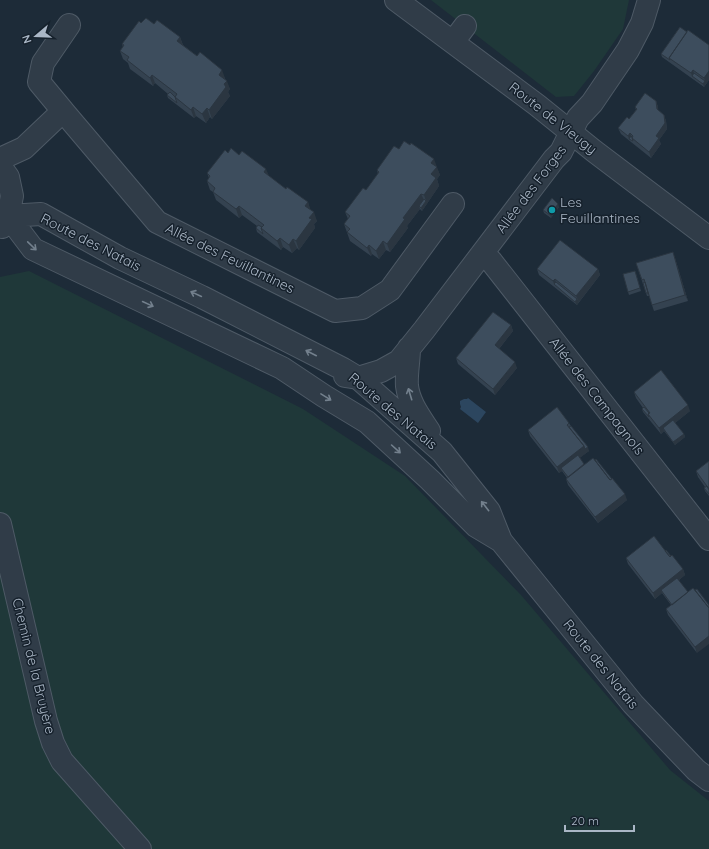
<svg xmlns="http://www.w3.org/2000/svg" width="709" height="849" font-family="Quicksand,sans-serif">
	<style>
		.green { fill: #1f3839 }
		.water { fill: #2c465f }
		.lines { fill: none; stroke-linecap: round; stroke-linejoin: round }
		.minor-casing { stroke: #4e5a66; stroke-width: 24 }
		.minor { stroke: #303c48; stroke-width: 22 }
		.wall { fill: #344250 }
		.shaded-wall { fill: #2b3641 }
		.building { fill: #3d4d5d; stroke: #2b3641 }
		.oneway { stroke: #73808d }
		.culture-dot { fill: #0f9aa8; stroke: #16212c; stroke-width: 1.5 }
		.labels { text-anchor: middle; stroke-width: 3; stroke-linejoin: round; paint-order: stroke }
		.street-label { font-size: 14px; fill: #aab7c6; stroke: #16212c }
		.poi-label { font-size: 14px; fill: #aab7c6; stroke: #16212c; text-anchor: start }
	</style>
	<rect width="100%" height="100%" fill="#1d2b38"/>
	<path class="green" d="M431,0H629L623,29L594,71L574,96L556,97Z
		M29,271L303,409L405,476L521,595L670,770L709,801V849H0V277Z"/>
	<path class="water" d="M468,398L486,412L478,423L460,409L461,407L460,404V401L464,399H467Z"/>
	<g class="lines">
		<g class="minor-casing">
			<path id="minor" d="M396,0L537,105L594,151L709,238
				M453,42L465,26
				M63,111L39,82L43,63L69,25
				M0,159L24,148L63,111L157,222L335,311L362,308L390,290L453,204
				M0,166L8,177L12,196L8,216L2,227
				M8,216L41,214L120,258L202,297L343,369L358,378L442,452L489,511L501,541L633,704L696,770L709,780
				M8,216L33,249L282,368L324,396L367,422L430,480L476,526L501,541
				M483,253L491,261L709,539
				M409,348C409,360 406,375 407,386C409,403 420,417 429,431
				M345,376L358,378L381,371L399,361L424,330L554,159L561,152L578,118L592,103L628,50L642,23L649,0
				M0,524L46,721L53,743L62,761L140,849"/>
		</g>
		<use href="#minor" class="minor"/>
	</g>
	<path class="wall" d="M141,23L180,37L183,45L225,78V79L230,89L228,92L230,96L212,119L210,117L206,123L196,116L194,118L168,98L167,95L168,94L155,83L153,86L130,69L128,63L123,59L120,51L123,47L122,44Z
		M680,27L709,80L704,87L662,57L661,54Z
		M656,101L658,107V111L664,115L666,121L667,129L659,140L661,144L651,158L621,134L618,128L629,119L636,110L635,107Z
		M399,149L436,166L440,175L437,179L439,186L422,211L420,209L407,226L408,228L390,252L386,250L379,259L372,254L371,256L350,241L344,224L348,219L345,212L366,190L378,174L377,170Z
		M207,173L269,176L286,189L308,202L310,210L317,221L314,224L315,228L299,250L297,248L292,253L283,247L281,250L257,232L256,228L257,226L242,215L239,218L216,200L213,192L210,190L207,181L209,178Z
		M559,207L551,218L544,213L543,210Z
		M675,258L688,301L654,311L649,296H647L636,263Z
		M537,269H598L600,275L577,305L539,275Z
		M636,274L641,291L629,295L628,292Z
		M511,325L513,331L499,349L517,368L495,395L458,364L456,358Z
		M634,392L690,411L675,423L684,434L685,437L675,445L664,431L661,434L643,412L642,409L643,408L636,398Z
		M569,423L571,426L589,451L579,458L584,464L627,500L598,523L568,485L566,479L567,478L562,471L559,473L530,436L528,430Z
		M709,461V496L705,491L704,488L705,487L698,477L696,471Z
		M665,551L683,569L685,575L679,580L697,653L668,615L666,609L671,605L662,593L655,599L628,564L626,558Z"/>
	<path class="shaded-wall" d="M180,37L183,46L177,41Z
		M222,70L225,78L222,83L219,75Z
		M693,70L695,76H692L691,73Z
		M709,71V80L704,87L703,84L705,81L704,78Z
		M152,75L155,83L153,86L150,78Z
		M227,81L230,89L228,92L230,96L212,119L209,110L224,84Z
		M656,101L658,107L659,115L657,109Z
		M193,107L196,116L194,118L191,110Z
		M207,108L210,117L206,123L202,114Z
		M664,115L666,121L667,129L659,140L661,144L651,158L649,152Z
		M630,133L632,139H629L628,136Z
		M434,159L440,175L437,179L439,186L422,211L421,208L419,206L420,209L407,226L408,228L390,252L387,244L403,218L421,194L425,202L426,201L424,195L431,174V163Z
		M266,169L270,178L264,172Z
		M308,202L311,211L305,206Z
		M558,204L559,207L551,218L550,215Z
		M239,206L242,215L239,218L236,209Z
		M314,212L317,221L314,224L315,228L299,250L296,241L309,218Z
		M280,238L283,247L281,250L277,241Z
		M293,239L297,248L292,253L289,245Z
		M383,241L386,250L379,259L376,251Z
		M369,245L372,254L371,256L367,248Z
		M673,252L675,258L688,301L685,295Z
		M598,269L600,275L579,302L576,296Z
		M555,279L557,285L554,284L553,281Z
		M577,299L579,302L577,305L575,302Z
		M511,325L513,331L497,351L495,345Z
		M515,362L517,368L495,395L493,389Z
		M688,405L690,411L665,431L663,428L664,431L661,434L659,428Z
		M684,434L685,437L675,445L673,442Z
		M584,446L588,447L589,451L563,471L561,468L562,471L559,473L557,467Z
		M625,494L627,500L598,523L595,517Z
		M683,569L685,575L663,593L661,590L662,593L655,599L653,593Z
		M709,636V644L697,653L695,647Z"/>
	<path class="building" d="M146,18L154,24L157,20L180,37L177,41L197,56L200,52L222,70L219,75L227,81L224,84L226,87L209,110L207,108L202,114L193,107L191,110L175,97L177,94L152,75L150,78L127,60L129,57L120,51L124,45L122,44L139,21L141,23Z
		M680,27L687,32L669,58L670,60L661,54Z
		M688,30L709,45V71L704,78L693,70L691,73L669,58Z
		M694,73L705,81L703,84L692,76Z
		M170,92L175,97L177,103L167,95Z
		M645,93L656,101L657,109L664,115L665,123L656,136L659,138L649,152L632,138L633,136L630,133L628,136L618,128L627,117L629,119L637,109L635,107Z
		M631,136L632,137V138L633,141L629,139Z
		M404,141L410,145L411,143L434,159L431,163L437,167L431,174L436,178L424,195L421,194L403,218L405,219L387,244L383,241L376,251L369,245L367,248L347,232L350,229L344,224L350,216L345,212L363,188L366,190L379,172L377,170L394,146L399,149Z
		M231,148L239,155L242,151L266,169L264,172L286,189L287,187L308,202L305,206L314,212L309,218L312,219L296,241L293,239L289,245L280,238L277,241L261,228L264,225L239,206L236,209L213,192L215,188L207,181L210,176L207,173L225,150L228,153Z
		M552,198L558,204L550,215L543,210Z
		M424,199L426,201L421,208L419,206Z
		M258,225L262,227L261,228L263,234L256,228Z
		M560,240L598,269L576,296L555,279L553,281L537,269Z
		M673,252L685,295L652,305L644,279L642,280L636,263Z
		M635,271L640,288L628,292L623,274Z
		M556,282L577,299L575,302L554,284Z
		M645,282L648,293H646L643,283Z
		M493,312L511,325L495,345L515,362L493,389L456,358Z
		M661,370L688,405L659,428L648,414L650,413L634,392Z
		M557,407L569,423L567,425L584,446L557,467L528,430Z
		M644,407L649,413L648,414L649,417L642,409Z
		M673,420L684,434L673,442L663,428Z
		M571,426L588,447L585,449L584,446L569,427Z
		M578,455L584,464L568,477L561,468Z
		M593,458L610,480L612,478L625,494L595,517L566,479Z
		M596,459L612,479L610,480L595,460Z
		M709,461V489L696,471Z
		M707,486L709,490V494L704,488Z
		M654,536L670,557L672,555L683,569L653,593L626,558Z
		M666,550L671,556L670,557L665,551Z
		M677,578L688,592L672,605L661,590Z
		M693,588L709,608V636L695,647L666,609Z
		M697,589L709,605V608L695,590Z"/>
	<defs><path id="oneway-shaft" d="M-6 0H5M1.5-3L5.5 0L1.5 3" fill="none" stroke-width="1.6" stroke-linecap="round" stroke-linejoin="round"/></defs>
	<g class="oneway">
		<use href="#oneway-shaft" transform="translate(32 246) rotate(44)"/>
		<use href="#oneway-shaft" transform="translate(196 294) rotate(-155)"/>
		<use href="#oneway-shaft" transform="translate(148 304) rotate(25)"/>
		<use href="#oneway-shaft" transform="translate(311 353) rotate(-153)"/>
		<use href="#oneway-shaft" transform="translate(410 394) rotate(-107)"/>
		<use href="#oneway-shaft" transform="translate(326 397) rotate(32)"/>
		<use href="#oneway-shaft" transform="translate(396 449) rotate(42)"/>
		<use href="#oneway-shaft" transform="translate(485 506) rotate(-128)"/>
	</g>
	<circle class="culture-dot" cx="552" cy="210" r="4"/>
	<g class="labels">
		<g class="street-label">
			<text transform="translate(553 118) rotate(38)" y="5">Route de Vieugy</text>
			<text transform="translate(531 189) rotate(-53)" y="5">Allée des Forges</text>
			<text transform="translate(91 242) rotate(27)" y="5">Route des Natais</text>
			<text transform="translate(230 258) rotate(26)" y="5">Allée des Feuillantines</text>
			<text transform="translate(597 396) rotate(52)" y="5">Allée des Campagnols</text>
			<text transform="translate(393 411) rotate(40)" y="5">Route des Natais</text>
			<text transform="translate(601 664) rotate(51)" y="5">Route des Natais</text>
			<text transform="translate(34 666) rotate(76)" y="5">Chemin de la Bruyère</text>
		</g>
		<g class="poi-label">
			<text x="560" y="207">Les<tspan x="560" dy="16">Feuillantines</tspan></text>
		</g>
	</g>
	<g transform="translate(36 36) rotate(251)" stroke="#16212c" stroke-width="3" paint-order="stroke">
	<path d="M0-3L7 15L0 10L-7 15Z" fill="#aab7c6"/>
	<text y="-6" font-size="11" font-weight="bold" text-anchor="middle" fill="#aab7c6">N</text>
	</g>
	<path d="M565 825v6h69v-6" fill="none" stroke="#aab7c6" stroke-width="2"/>
	<text x="571" y="825" font-size="12" fill="#aab7c6" stroke="#16212c" stroke-width="3" paint-order="stroke">20 m</text>
</svg>
